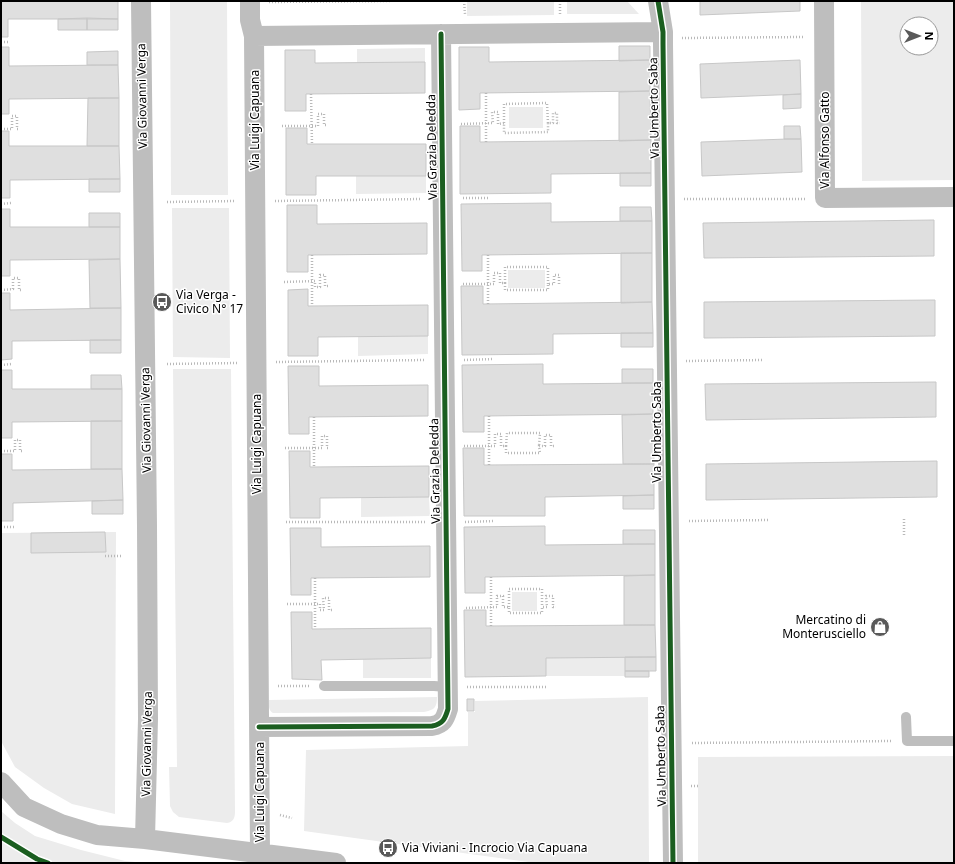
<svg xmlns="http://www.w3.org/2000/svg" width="955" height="864" font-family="'Noto Sans',sans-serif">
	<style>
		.green { fill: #ececec; fill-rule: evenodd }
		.building { fill: #dfdfdf; stroke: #c7c7c7 }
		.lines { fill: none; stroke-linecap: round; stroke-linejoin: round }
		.path { stroke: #b9b9b9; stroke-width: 2.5; stroke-dasharray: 1 2; stroke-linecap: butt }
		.lane { stroke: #bebebe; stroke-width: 10 }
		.street { stroke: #bebebe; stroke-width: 20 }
		.cycleway-casing { stroke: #fff; stroke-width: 8 }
		.cycleway { stroke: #1b5e20; stroke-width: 5 }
		.labels { text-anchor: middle; stroke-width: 3; stroke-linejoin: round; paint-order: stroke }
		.street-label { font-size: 12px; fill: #000; stroke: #fff }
		.poi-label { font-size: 12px; fill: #000; stroke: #fff; text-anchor: start }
	</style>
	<rect width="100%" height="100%" fill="#fff"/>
	<path class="green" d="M170,1H227L228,195H171Z
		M467,1H554V15L467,16Z
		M567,1H627L639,14H567Z
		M861,1H954V180L862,181ZM907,24H931V48H907Z
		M425,48V62L357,63V49Z
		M509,107H543V128H509Z
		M356,176H426V193L356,194Z
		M172,208H229L230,358L173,357Z
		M508,270H545V288H508Z
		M428,336V354L358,356V337Z
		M173,369H231L235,811C235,817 234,822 227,823L179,817L173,812L170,806L169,767H177Z
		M429,497L430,516L361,517V498Z
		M116,532L115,814L72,804L44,788L15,767L1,741V533Z
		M512,592H537V611H512Z
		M625,657V676H546V658Z
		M431,658V678H363V659Z
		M437,697C437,708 434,710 424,712L273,713C268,710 269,705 269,700Z
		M648,697L649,863H536L304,831L306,750L468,746V712H475V701Z
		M954,756V863H698V757Z
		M1,811L15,823L35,836L81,850L125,861L146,863H1Z"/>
	<path class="building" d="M1,1H118V19H8V37H1Z
		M700,1H800V11L700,15Z
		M87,18L118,19V30H87Z
		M87,18V30H58V19Z
		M619,46H650V60L619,61Z
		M1,47H9V66L118,65L119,98L9,99V114H1Z
		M459,47H489V62L650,60V91L480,93V109L459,110Z
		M285,50H315V63L425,62V93L306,94V111H285Z
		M118,51V65H87V52Z
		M800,60L801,94L701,98L700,64Z
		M650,91L651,140L619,141V92Z
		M801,94V108L783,109V95Z
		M88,98H119V146H87Z
		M460,126H480V142L651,140V173L551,174V193L460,194Z
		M784,126H800L801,139H784Z
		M286,128H307V144H426V176H316V195H286Z
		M1,131H9V146H119L120,179L10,180V198H1Z
		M788,139H801L802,172L702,176L701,142Z
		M620,173H651V186H620Z
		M89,179H120V192H89Z
		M551,203V222L652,221V253L482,255V271H462L461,204Z
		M287,205H317V224L427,223V254L308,255V272H287Z
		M620,207H651L652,221H620Z
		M1,209H10V227H120V259L10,260V276H1Z
		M89,213H120V227H89Z
		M934,220V256L704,258L703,223Z
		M621,253H652V302L621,303Z
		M120,259L121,308H90L89,260Z
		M461,286H483V304L652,302L653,333L553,334V354L462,355Z
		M308,289V306L428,305V336L318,337V356H288V290Z
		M1,293H10V310L121,308V340L12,341V359L1,360Z
		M935,300V336L704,338V302Z
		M621,333H653V347H621Z
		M90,340H121V353H90Z
		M543,364V384L653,383V414L484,416V432H463L462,365Z
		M288,366H319V386L428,385V416L309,417V434H289Z
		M622,369H653V383H622Z
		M1,370H12V389H122V421L12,422V438H1Z
		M91,375H121L122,389H91Z
		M936,382V417L706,420L705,384Z
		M653,414L654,464H623L622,415Z
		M91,421H122V469H91Z
		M463,448H484V465L654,464V495L545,497V516H464Z
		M289,451H310V467L429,466V497L320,498V518H290Z
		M1,454H12V470L122,469L123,500L13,503V521H1Z
		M937,461V497L706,500V464Z
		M654,495V509H623V496Z
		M123,500V514H92V501Z
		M545,526V545L655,544V575L485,577V593H465L464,527Z
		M290,528H321V547L430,546V577L311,578V595H291Z
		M623,530H655V544H623Z
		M105,532L106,552L31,553V533Z
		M655,575V625H624V576Z
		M464,610H486V626L655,625L656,657L546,658V676L465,677Z
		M291,612H312V629L431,628V658L321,660L322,680L292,679Z
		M625,657H656V671H625Z
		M625,671H649V677H625Z
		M467,699H474V711H467Z"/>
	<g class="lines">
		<path class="path" d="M464,1L465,14
			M560,1V14
			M269,2L391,1
			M682,38L805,37
			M1,42H9
			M486,93V142
			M311,94L312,144
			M504,123V104L547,103L548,123
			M461,124L493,123L492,112H498V124L504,123V133L548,132V123H553V113H557V123H560
			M282,126H318V114H324V125H327
			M1,129H12V116H17V129H19
			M463,198H489
			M684,199H805
			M275,201L422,199
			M167,202L236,201
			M1,204L11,203
			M312,255V306
			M488,255V304
			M284,282L315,281V287H320V275H325V286H329
			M505,283V267H548V284
			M463,284H494V273H500V283H505V290H548V284H554V275H559V284H561
			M1,290L13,289V278H19V290H21
			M464,360L493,359
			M686,361L763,360
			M276,362L425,360
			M167,364L237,363
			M1,365L12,364
			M489,416V465
			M314,417V467
			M464,446H495V434H501V446H506V453H540L539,446H545V435H551V446H554
			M506,446L507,433H540L539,446
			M285,448H322V436H327V448H330
			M1,451H15V440H20V451H23
			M904,519V536
			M689,521L769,520
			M286,522H426
			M465,522L495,521
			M1,527H16
			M105,556H121
			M491,577V626
			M315,578V629
			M287,604H320V610H324L323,598H329V610H332
			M509,607V589H542V607
			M466,608L497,607V596H503V607H509V613H542V607H547L546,596H553V607H556
			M278,686H309
			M467,687H547
			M692,743L893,741
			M691,786H698
			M280,815L292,818"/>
		<path class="lane" d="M324,686H434L447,687
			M906,717L907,741H954"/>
		<path class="street" d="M141,1L147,526L148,719L145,839
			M250,1V20L254,36L260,853
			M658,1L663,32V44L673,863
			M824,1L825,198L954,197
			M254,36L663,32
			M259,727L432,726C443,724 445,719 448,709L441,34
			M1,782L24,807L61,824L97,835L145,839L336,863"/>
		<g class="cycleway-casing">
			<path id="cycleway" d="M658,1L663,32V44L673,863
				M259,727L432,726C443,724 445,719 448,709L441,34
				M1,837L6,840L37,859L48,863"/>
		</g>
		<use href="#cycleway" class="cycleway"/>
	</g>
	<defs>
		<g id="bus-disc" transform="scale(1)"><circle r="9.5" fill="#595959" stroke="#fff"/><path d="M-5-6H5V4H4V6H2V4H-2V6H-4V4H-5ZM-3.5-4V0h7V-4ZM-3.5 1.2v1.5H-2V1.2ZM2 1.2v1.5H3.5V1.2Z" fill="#fff"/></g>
		<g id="shop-disc" transform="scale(1)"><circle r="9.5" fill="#595959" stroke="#fff"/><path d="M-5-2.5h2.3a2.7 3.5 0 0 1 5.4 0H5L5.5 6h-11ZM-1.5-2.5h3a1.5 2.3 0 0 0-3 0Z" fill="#fff"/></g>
	</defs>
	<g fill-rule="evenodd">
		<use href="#bus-disc" x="162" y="302"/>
		<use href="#shop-disc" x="880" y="627"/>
		<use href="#bus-disc" x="388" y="848"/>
	</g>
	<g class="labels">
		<g class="street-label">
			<text transform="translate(142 96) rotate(-91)" y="4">Via Giovanni Verga</text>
			<text transform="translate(654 108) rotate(-91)" y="4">Via Umberto Saba</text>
			<text transform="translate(255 120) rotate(-90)" y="4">Via Luigi Capuana</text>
			<text transform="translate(825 140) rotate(-90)" y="4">Via Alfonso Gatto</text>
			<text transform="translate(432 147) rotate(-91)" y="4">Via Grazia Deledda</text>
			<text transform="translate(146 420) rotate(-91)" y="4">Via Giovanni Verga</text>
			<text transform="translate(657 432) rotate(-90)" y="4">Via Umberto Saba</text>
			<text transform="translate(257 444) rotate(-90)" y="4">Via Luigi Capuana</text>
			<text transform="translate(435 471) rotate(-91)" y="4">Via Grazia Deledda</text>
			<text transform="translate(147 744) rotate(-89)" y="4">Via Giovanni Verga</text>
			<text transform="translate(661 756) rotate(-91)" y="4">Via Umberto Saba</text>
			<text transform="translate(260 792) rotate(-90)" y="4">Via Luigi Capuana</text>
		</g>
		<g class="poi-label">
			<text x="176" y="299">Via Verga -<tspan x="176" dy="14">Civico N° 17</tspan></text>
			<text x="866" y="624" text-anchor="end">Mercatino di<tspan x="866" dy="14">Monterusciello</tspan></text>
			<text x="402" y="852">Via Viviani - Incrocio Via Capuana</text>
		</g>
	</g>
	<rect width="955" height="864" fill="none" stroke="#000000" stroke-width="4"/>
	<g transform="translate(919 36) rotate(90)"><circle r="19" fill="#ffffff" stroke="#999999"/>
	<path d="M0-3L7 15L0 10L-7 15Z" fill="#595959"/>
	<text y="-6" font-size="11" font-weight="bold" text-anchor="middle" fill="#000000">N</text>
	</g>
</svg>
